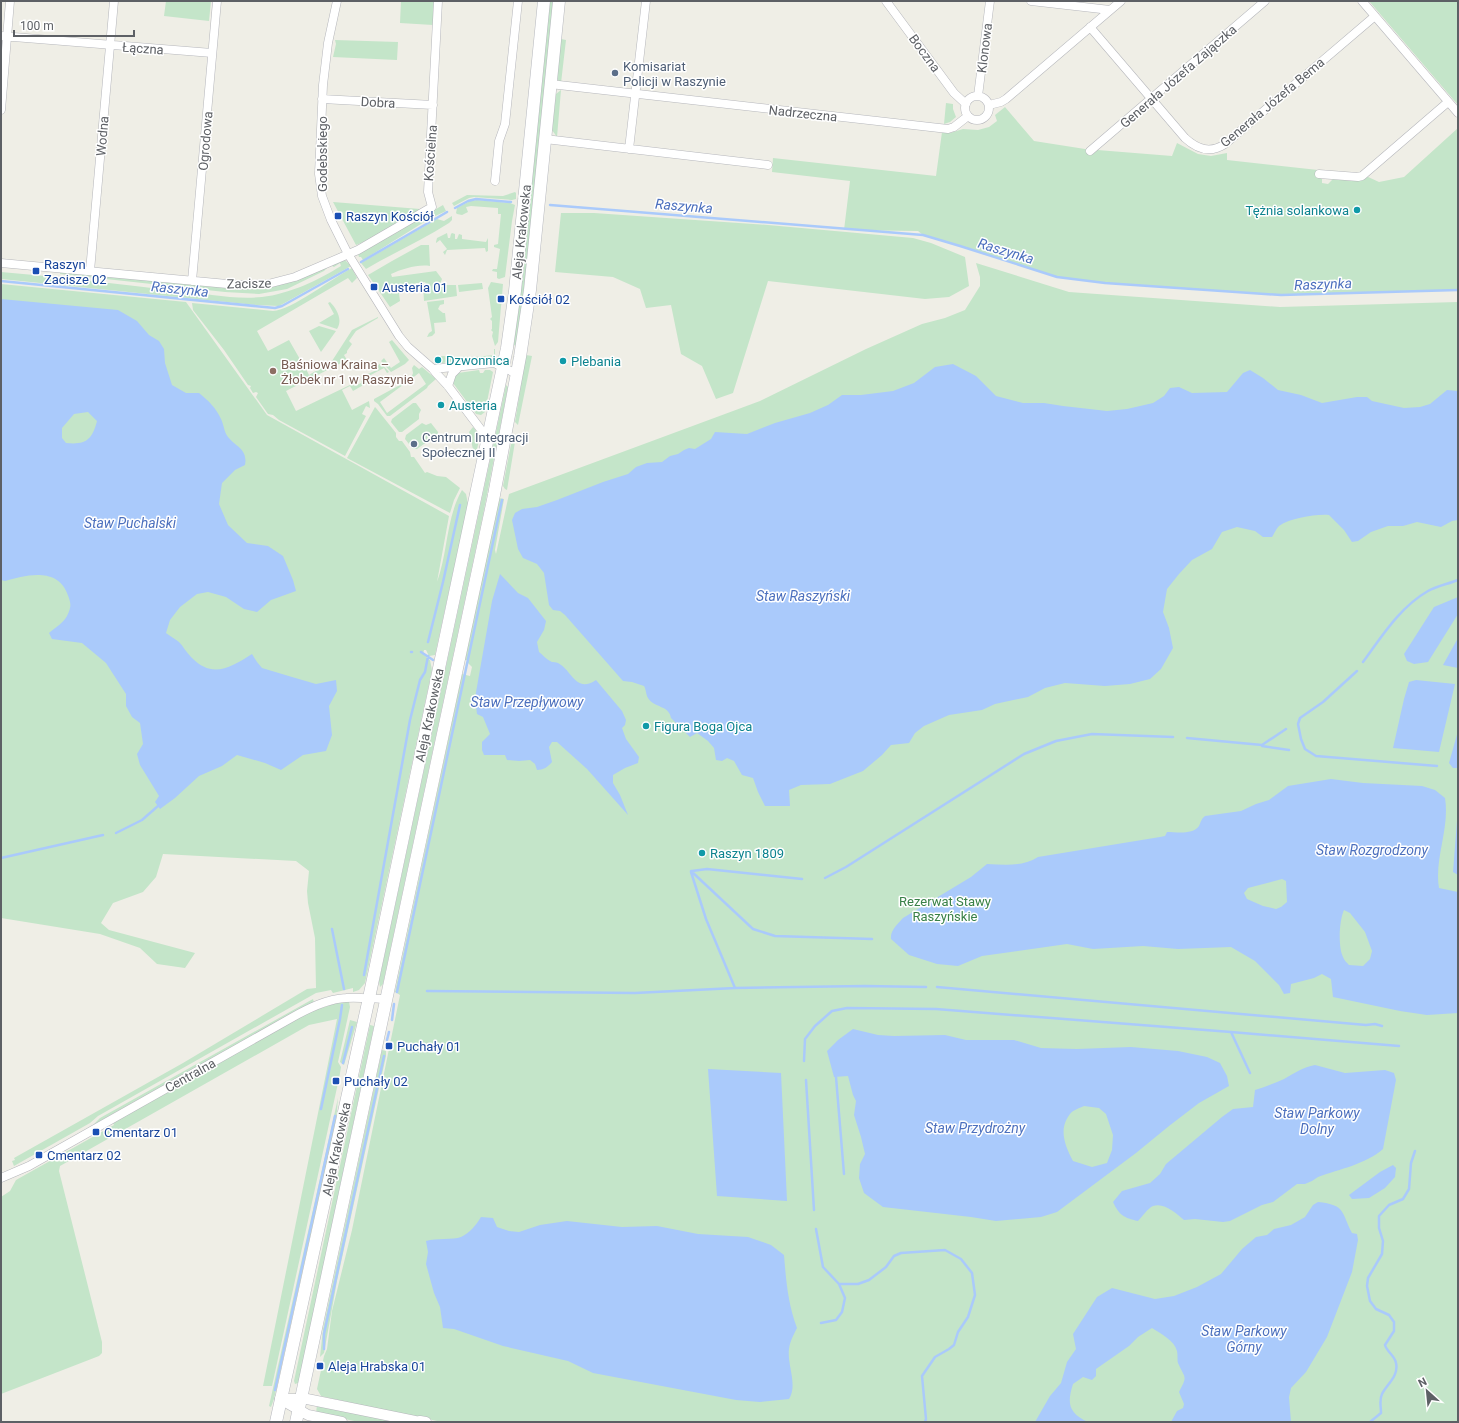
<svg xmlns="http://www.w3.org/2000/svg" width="1459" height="1423" font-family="Roboto,sans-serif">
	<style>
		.green { fill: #c4e5c9; fill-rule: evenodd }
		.water { fill: #aacafb; fill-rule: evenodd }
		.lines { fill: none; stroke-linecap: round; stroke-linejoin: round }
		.stream { stroke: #aacafb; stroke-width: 2.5 }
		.minor-casing { stroke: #b6b7bc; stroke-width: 9 }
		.tertiary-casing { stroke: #b6b7bc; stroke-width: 11 }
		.secondary-casing { stroke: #b7b9bf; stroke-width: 13 }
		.minor { stroke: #fff; stroke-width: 8 }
		.tertiary { stroke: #fff; stroke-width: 10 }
		.secondary { stroke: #fff; stroke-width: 12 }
		.service-dot { fill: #5c6f8a; stroke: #fff; stroke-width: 1.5 }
		.culture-dot { fill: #0f9aa8; stroke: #fff; stroke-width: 1.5 }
		.transit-dot { fill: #1a4fb4; stroke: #fff; stroke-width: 1.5 }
		.education-dot { fill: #8d6e63; stroke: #fff; stroke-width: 1.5 }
		.labels { text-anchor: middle; stroke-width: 3; stroke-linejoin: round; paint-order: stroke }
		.street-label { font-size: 13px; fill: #5d6065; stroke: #fff }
		.service-label { font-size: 13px; fill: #4e5e75; stroke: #fff; text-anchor: start }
		.culture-label { font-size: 13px; fill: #0d838f; stroke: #fff; text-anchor: start }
		.transit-label { font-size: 13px; fill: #164399; stroke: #fff; text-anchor: start }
		.education-label { font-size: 13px; fill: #785e54; stroke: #fff; text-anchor: start }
		.park-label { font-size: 13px; fill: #398148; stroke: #fff }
		.water-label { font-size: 14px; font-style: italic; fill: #4c70be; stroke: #fff }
	</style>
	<rect width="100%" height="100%" fill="#efeee6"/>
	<path class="green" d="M166,1H211L209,21L164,16Z
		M401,1H435L433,25L400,23Z
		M550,1H554L527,275L518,346L513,345Z
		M1369,1H1458V105Z
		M561,39L566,40L561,83L556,78Z
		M335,40L398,42L397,60L333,57L336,44Z
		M561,90L557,137L552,130L556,94Z
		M946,103L953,104V109L956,117L950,122L944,124Z
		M1005,107L1034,141L1085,149L1172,156L1177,143L1198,154L1211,156L1227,153V160L1318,170V177L1322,179V183L1328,184L1333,179C1347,180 1353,182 1366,176L1379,182L1404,177L1458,128V290L1284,295L1105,283L1057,277L960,246L923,235L918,231L844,230L850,181L772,172L773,158L936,176L942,132L950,133L963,129L978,130L989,127L997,121L995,115Z
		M515,192L516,193V199L512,200L474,197L469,198L454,206L452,203L467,195L503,196Z
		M477,200L510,203L515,205L512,221L505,277L499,279L497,278V272L492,271L493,269H497L500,249L494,247V245L498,244L501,214H498V208L471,206L466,207L468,212L462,215L457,214L456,213L457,208L470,201Z
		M333,202L420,209L371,239L356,245Z
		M443,205L446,211L429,219L363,260L361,257H359L358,254Z
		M561,213H594L768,225L913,238L931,243L965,257L969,286L949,297L925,299L768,281L733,393L716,399L702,366L681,354L671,305L646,308L640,289L613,277L555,272Z
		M452,216V220L449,223C423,240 393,253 366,269L361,263L437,219L444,221Z
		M447,233L448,238H450L451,234L452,233L455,234V239H457L459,234L462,235V239L486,242L488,238V251L486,252L485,248L447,250L445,255L443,252L447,249L440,240L436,243V242L437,238Z
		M421,245H429L430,266C418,264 402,269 391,274L392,277L436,271L442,279L440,284L444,285H456L457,296L424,301L423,284H426L425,282L398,286L400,301L390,307L368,275L392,261Z
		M345,260L351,266L279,306L257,305L1,279V272C60,277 118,284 177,291C205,293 234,300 262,297C289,294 319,280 341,266L340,263L334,267L330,265L341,261Z
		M976,263L1069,292L1280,307L1458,302V1422H442L369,1407L321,1396L317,1389L324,1356L327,1349L332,1311L352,1230L400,995L395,992L462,674L470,676L472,667L468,663L467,660H465L499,498L504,499L495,550L496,554L509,494L760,401L866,349L922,324L945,318L965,310L980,286V277Z
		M328,267L324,271L287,289L259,294L225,292L60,274V272L253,289C280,288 303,277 328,267Z
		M352,268L357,278L352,283L348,278L257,331L268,351L289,340L301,361L298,363L305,367L309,375L332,361L352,330L378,317V318L356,331L349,341L352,344L347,351V353L344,355L347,360L286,391L296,411L352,384L355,386L361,383V381L363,380L361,377L379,369L377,366L381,363L389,372L387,373L384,368L365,378L367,383L353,391L350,386L342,390L352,410L369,401L370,408L366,406L362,414L366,416L345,456L279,420L273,415L268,414L256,397L258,393L256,392L253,393L250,388L251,386L248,385L224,350L193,310L192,303L273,311C292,310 334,277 352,268Z
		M491,282L503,284L502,296L501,297L500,300L502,301L501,306L498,342L495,346L492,336L493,332L491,330L492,329V321L490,319L492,317L488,288Z
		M482,283L483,289L459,292L458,285Z
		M1,284L186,302L267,415L449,516L437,582C448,552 446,518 462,490L466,494L468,504L435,655L429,656L426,650H424L423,654L430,660L432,670L365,983L359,990L353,992V988L333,993L331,990L316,993L98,1116L90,1123L14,1166L12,1161L15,1160L14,1158L183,1063L307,989L316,988L315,938L308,903L307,891L309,871L296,861L163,854L156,877L143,892L113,903L101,923L109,930L195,953L185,968L157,964L140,948L100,934L1,918Z
		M444,300V304L440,305L438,309L443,313H445L446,322L434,323L435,333L432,336L427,337L429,333L432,331L427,302Z
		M330,302C337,309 343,320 337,329L319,323L334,314L328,303Z
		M319,326L336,331L321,352L309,331Z
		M392,340L409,360L405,364L391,372L381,361L384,358L391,368L400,362L389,342Z
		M494,349H495V355L493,358L442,363L441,356L475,357L494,355Z
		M526,355L532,356L518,425L515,422Z
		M414,365L419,369L422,367L436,379L428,386L427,388L390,416H387L378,404L374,401V399L411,379L413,373L412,368ZM419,373L426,384L387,413L380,402Z
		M479,370L480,373H483L485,370H490L493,372L485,412L481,415L476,414L453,383L455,376L458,373Z
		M506,385L508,387L483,515L383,984L380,987L379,981Z
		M413,403H416L421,410L419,414V419L402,432H399L391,422L392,419Z
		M375,407L376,408L396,433V437L399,441H402L410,452L411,457H414L425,473L427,472L437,476L446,477L460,488L454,500L450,513L347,458Z
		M422,423L426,425L431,423L438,432V434L417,449H413L405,439L406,435Z
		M473,427L480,436L475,458L469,432Z
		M515,442L507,490L505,489L503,486L511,444Z
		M313,999L314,1003L286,1017L93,1125L100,1118Z
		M340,1002H349L350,1007L338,1062L341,1067L339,1079L336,1078L335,1082L338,1083L272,1386H263L337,1019L309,1025L60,1166L59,1171L102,1342V1353L99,1356L1,1394V1197L10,1191L16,1180L114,1125L113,1123L294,1020L315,1010Z
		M350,1020L357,1022L344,1065L340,1062Z
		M370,1025L374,1026L299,1380L298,1383L295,1384L294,1381Z
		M382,1050L386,1051V1056L337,1281L324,1353L320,1357L323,1329Z
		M338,1098L336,1122L274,1399L271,1407L269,1406Z
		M317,1405L407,1422H359L316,1413Z"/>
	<path class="water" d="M1,299L118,310L137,321L149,335L159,341L164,349L165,363L172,385L186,393H199C209,401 216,408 221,419C224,425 224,432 228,437C236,447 248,449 245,465L235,470L222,483L219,504L228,525L247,543L268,546L283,556L293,580L296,591L271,600L257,612L244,609L226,597L208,592L197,594L180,607L170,620L166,633C170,636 175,639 179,642C183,646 186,652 191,657C212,679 230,668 252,654L257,662L262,668L292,677L316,684L336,680L337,691L329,706L332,735L326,751L303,755L281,770L265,763L237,755L222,766L199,776L175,798L160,809L155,802L159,796L140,765L137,754L143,744L140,723L132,717L126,706V694L106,663L82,643L52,639L49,633C55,628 64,622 67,616C72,606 71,603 67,593C57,567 25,575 5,581L1,580ZM88,412L97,421C92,440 86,445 66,443L62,438V428L74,414Z
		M953,364L976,376L996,396L1023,403H1044L1063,406L1107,411L1127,409L1153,403L1164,396L1170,388L1179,387L1192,393L1227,392L1243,373L1250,370L1263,378L1278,390L1301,395L1322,403L1357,397H1367L1372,401L1404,408L1420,407L1430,404L1447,390L1458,391V520L1452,521L1441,527L1417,522L1403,526H1388L1371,532L1358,541L1352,542L1344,530L1329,515C1315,514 1291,518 1279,526C1276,529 1274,534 1272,537H1263L1255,531L1237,527L1222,532L1212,549L1192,560L1179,574L1167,589L1163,612L1169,628L1173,648L1161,669L1150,679L1130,684L1105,686L1065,683L1045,688L1028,697L995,704L982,710L949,715L924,726L915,733L909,743L891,745L882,755L863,771L830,784L801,785L789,790L790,806H765L758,792L753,778L742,775L734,761L727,758L722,761L716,760L714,748L708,741L697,733L690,737L671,718C669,705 654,708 648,698C646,695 646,689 644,686L632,682L623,681L565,615L560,611L553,610L549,605L544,573L537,564L523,558L518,549L512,520L515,513L522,509L537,507L557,500L603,482L628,474L636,467L647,463L662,462L670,456L678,454L684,450L689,448L695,449L711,439L715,432L747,434L775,423L810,413L828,405L842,395H861L893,391L914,383L935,367Z
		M500,574L518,593L528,598L546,621L544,630L537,642L539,652C543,655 547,660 552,662C553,662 556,662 558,663C572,670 576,694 596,680L622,711L626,720L625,725L622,728L626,739L639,757L638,763L625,768L613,775V783L620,795L628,815L587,769L557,742H552L549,747L552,762C548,767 543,770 537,770L535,764L530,760L519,761L507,760L505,755H484L482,750V742L490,734L483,717L477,714L475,698L492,601Z
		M1458,597V614L1428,662L1414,664L1407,661L1404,654L1434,607Z
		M1458,638V668L1443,665Z
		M1416,680L1455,684L1439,752L1393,748L1404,699L1409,682Z
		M1458,731V768H1453L1449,763Z
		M1331,779L1363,783L1422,786L1435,790L1445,798C1450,828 1434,859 1439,888L1458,892V1013L1427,1015L1400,1011L1333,997L1331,979L1322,974L1314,978L1291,984L1290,993L1284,994L1279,985L1255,961L1231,947L1178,949L1143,946L1093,949L1067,944L982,956L958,966L937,964L909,955L891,939C890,930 898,924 903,918L971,877L987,864C1005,865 1022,867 1038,857L1160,837L1165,836L1167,832C1176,832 1193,835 1199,826C1201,822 1201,819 1205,816L1241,811L1256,804L1269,800L1288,786ZM1282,879L1286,881L1287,902L1281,907L1276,909L1263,906L1247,899L1244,893L1248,888ZM1344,910L1350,913L1365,932L1372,951L1370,959L1363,966L1349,965C1347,963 1344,960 1343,957C1338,947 1339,921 1344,910Z
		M1458,808V875L1453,872Z
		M853,1029L878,1035L894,1036L945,1035L966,1040H1014L1041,1048L1077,1049L1131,1047L1178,1051L1207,1057L1220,1063L1227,1076L1229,1086L1199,1103L1169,1126L1136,1153L1057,1212L1041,1217L996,1221L971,1217L883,1207L864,1193L859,1178L860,1164L865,1154L861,1137L854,1115L856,1101L853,1095L848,1076L834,1077L827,1051L838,1040ZM1084,1106L1099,1108L1106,1114L1113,1135L1112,1150L1107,1163L1092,1167L1073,1161C1065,1146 1058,1129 1070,1114C1073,1110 1080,1108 1084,1106Z
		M1315,1065L1345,1073L1385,1070L1394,1073L1396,1080L1383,1149C1366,1164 1340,1169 1318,1177L1312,1181L1305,1184H1297L1273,1202L1262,1205L1230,1221L1223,1222L1195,1219L1184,1220C1176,1213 1164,1202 1153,1206C1148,1208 1142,1217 1138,1221C1124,1218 1119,1215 1113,1202L1122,1191L1150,1183L1160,1174L1166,1164L1222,1117L1233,1109L1253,1107L1255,1090C1265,1087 1275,1083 1284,1079C1295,1073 1303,1067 1315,1065Z
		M708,1069L781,1073L787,1201L717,1196Z
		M1393,1165L1396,1168L1395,1177L1385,1188L1369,1198L1352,1199L1349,1195L1380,1172Z
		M1318,1202C1346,1205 1341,1212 1352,1233L1357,1234L1358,1240L1352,1272L1327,1337L1306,1372L1291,1388L1289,1397L1291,1422H1171L1177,1411L1183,1408L1184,1404L1179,1392C1188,1375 1185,1379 1178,1363C1177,1360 1178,1355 1177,1351C1174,1340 1161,1334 1152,1328L1138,1337L1129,1346L1096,1369V1376L1092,1380L1083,1377L1073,1384C1067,1403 1068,1413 1088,1422H1035L1050,1396L1061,1383L1067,1362L1076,1349L1073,1334L1097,1297L1112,1288L1155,1299L1174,1296L1197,1287L1221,1274L1242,1249L1256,1237L1267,1235L1274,1229L1291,1225L1305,1217L1313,1205Z
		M481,1217L493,1218L497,1227L509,1231L519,1232L540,1225L567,1221L622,1227L657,1226L698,1234L748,1237L771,1245L784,1255C786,1280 788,1304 797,1328C794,1334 790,1341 789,1349C787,1365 798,1385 789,1399L760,1402L736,1400L593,1373L568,1361L503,1346L454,1329L443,1328L440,1307L434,1293L426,1264L428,1252L426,1241C436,1238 453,1240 461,1237C470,1233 476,1225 481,1217Z"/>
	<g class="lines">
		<path class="stream" d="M550,205L923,235L960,246L1057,277L1105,283L1281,295L1458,290
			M455,208L468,201L476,199L511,202
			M361,262L447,212
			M1,281L275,308L282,306L348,269
			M428,642L443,582L460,505
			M411,652H412
			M421,652L433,660
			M1363,662C1382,636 1400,607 1428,591C1437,586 1448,584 1458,580
			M1357,671L1323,702L1300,718L1298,724L1301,739L1305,749L1316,756L1437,766
			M1187,738L1262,745L1286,729
			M1262,746L1289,750
			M116,833L142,820L158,806
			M1,858L103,835
			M691,871L753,929L775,936L872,939
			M692,871L707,869L802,879
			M691,872L706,919L735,988
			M825,878L846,867L1024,754L1056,741L1092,734L1173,737
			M332,929L344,989
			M364,975L410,720L420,680L425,672L428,656
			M937,987L1366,1025L1375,1024L1382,1026
			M427,991L635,993L735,988L865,986L926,987
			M397,992L502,500
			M392,1020L394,1004
			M387,1040L389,1032
			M804,1061L805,1039L815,1026L832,1011L847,1008L936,1009L1231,1032
			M343,1063L352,1027
			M1250,1073L1231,1032L1399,1046
			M836,1077L844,1174
			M806,1080L814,1210
			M321,1109L340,1019L342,1005
			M816,1229L823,1267L839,1284L845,1298L842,1312L836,1320L821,1323
			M839,1284H858L869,1280L886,1267L894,1256L901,1253L945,1250L961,1259L972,1273L975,1295L968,1317L958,1332L954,1345L949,1349L935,1357L922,1376L926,1419L925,1422
			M324,1349V1334L384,1056
			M275,1390L335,1116
			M1370,1422L1381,1413C1381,1406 1379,1400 1382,1394C1387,1384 1399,1376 1396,1363C1395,1356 1387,1352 1385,1345L1394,1331V1322L1389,1315L1376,1309L1370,1301L1367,1286L1368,1278L1382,1254L1383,1241L1379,1228V1216L1389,1205L1403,1199L1409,1189L1411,1163L1415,1151"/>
		<g class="minor-casing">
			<path id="minor" d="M337,1L328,43L323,85L319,174L322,196L331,220L348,254L399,336L408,347L433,369L436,373L448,386L488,439
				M886,1L954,93L966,104
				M1031,1L1110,10
				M1362,1L1458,113
				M1090,27L1185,138C1197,149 1210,154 1225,144L1375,16
				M1,36L212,53
				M550,84L948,129L954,127L968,116
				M978,96L990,1
				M965 108a12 12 0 1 1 24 0a12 12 0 1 1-24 0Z
				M322,99L433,105
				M989,105L1001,102L1006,99L1121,1
				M1,110L10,1
				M545,139L768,165
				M629,149L646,1
				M1090,151L1265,1
				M1319,174L1358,177L1362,176L1448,102
				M495,181L499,141L505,124L518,1
				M1,263L238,285L268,284L295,277L358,250L432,207L428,192L438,1
				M90,271L114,1
				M192,281L217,1
				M433,369L494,363L517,374
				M448,386L452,374L460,366
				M1,1178L29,1166L293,1017C309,1008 327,999 346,998C359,997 374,999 387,999"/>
		</g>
		<g class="tertiary-casing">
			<path id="tertiary" d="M280,1399H307L415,1421
				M280,1399L308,1415L342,1422
				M414,1422L420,1421L426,1422"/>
		</g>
		<g class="secondary-casing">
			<path id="secondary" d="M276,1422L369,998L507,348L515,291L544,1
				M296,1422L494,495L520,357L530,290L559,1"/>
		</g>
		<use href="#minor" class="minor"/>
		<use href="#tertiary" class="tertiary"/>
		<use href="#secondary" class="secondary"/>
	</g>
	<g class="service-dot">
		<circle cx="615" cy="73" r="4"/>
		<circle cx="414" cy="444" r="4"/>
	</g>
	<g class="culture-dot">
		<circle cx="1357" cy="210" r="4"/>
		<circle cx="438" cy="360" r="4"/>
		<circle cx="563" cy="361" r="4"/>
		<circle cx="441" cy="405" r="4"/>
		<circle cx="646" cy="726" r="4"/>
		<circle cx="702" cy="853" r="4"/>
	</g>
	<g class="transit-dot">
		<rect x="334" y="212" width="8" height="8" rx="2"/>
		<rect x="32" y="267" width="8" height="8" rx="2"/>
		<rect x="370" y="283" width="8" height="8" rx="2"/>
		<rect x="497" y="295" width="8" height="8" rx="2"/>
		<rect x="385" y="1042" width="8" height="8" rx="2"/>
		<rect x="332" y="1077" width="8" height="8" rx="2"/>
		<rect x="92" y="1128" width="8" height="8" rx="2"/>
		<rect x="35" y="1151" width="8" height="8" rx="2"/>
		<rect x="316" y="1362" width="8" height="8" rx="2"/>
	</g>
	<circle class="education-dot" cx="273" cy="371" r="4"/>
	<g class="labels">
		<g class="street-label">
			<text transform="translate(143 48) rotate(4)" y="5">Łączna</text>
			<text transform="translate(984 48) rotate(-83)" y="5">Klonowa</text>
			<text transform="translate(925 53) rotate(54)" y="5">Boczna</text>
			<text transform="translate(1178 76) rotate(-41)" y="5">Generała Józefa Zajączka</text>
			<text transform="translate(378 102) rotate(3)" y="5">Dobra</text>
			<text transform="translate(1272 102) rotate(-40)" y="5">Generała Józefa Bema</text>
			<text transform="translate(803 113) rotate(6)" y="5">Nadrzeczna</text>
			<text transform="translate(102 136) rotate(-85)" y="5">Wodna</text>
			<text transform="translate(205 141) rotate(-85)" y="5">Ogrodowa</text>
			<text transform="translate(430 153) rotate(-86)" y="5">Kościelna</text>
			<text transform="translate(322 154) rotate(-90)" y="5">Godebskiego</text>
			<text transform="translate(521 232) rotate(-84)" y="5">Aleja Krakowska</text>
			<text transform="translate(249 283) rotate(-1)" y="5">Zacisze</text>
			<text transform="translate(429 715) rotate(-78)" y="5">Aleja Krakowska</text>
			<text transform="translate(190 1075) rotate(-29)" y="5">Centralna</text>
			<text transform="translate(336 1149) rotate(-78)" y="5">Aleja Krakowska</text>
		</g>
		<g class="service-label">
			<text x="623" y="71">Komisariat<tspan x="623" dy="15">Policji w Raszynie</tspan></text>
			<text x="422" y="442">Centrum Integracji<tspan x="422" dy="15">Społecznej II</tspan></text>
		</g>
		<g class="culture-label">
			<text x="1349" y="215" text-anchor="end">Tężnia solankowa</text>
			<text x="446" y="365">Dzwonnica</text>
			<text x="571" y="366">Plebania</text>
			<text x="449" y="410">Austeria</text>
			<text x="654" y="731">Figura Boga Ojca</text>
			<text x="710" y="858">Raszyn 1809</text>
		</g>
		<g class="transit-label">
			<text x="346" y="221">Raszyn Kościół</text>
			<text x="44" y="269">Raszyn<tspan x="44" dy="15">Zacisze 02</tspan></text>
			<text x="382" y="292">Austeria 01</text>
			<text x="509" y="304">Kościół 02</text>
			<text x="397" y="1051">Puchały 01</text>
			<text x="344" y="1086">Puchały 02</text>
			<text x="104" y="1137">Cmentarz 01</text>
			<text x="47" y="1160">Cmentarz 02</text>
			<text x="328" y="1371">Aleja Hrabska 01</text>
		</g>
		<g class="education-label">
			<text x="281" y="369">Baśniowa Kraina –<tspan x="281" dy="15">Żłobek nr 1 w Raszynie</tspan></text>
		</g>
		<g class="park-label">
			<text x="945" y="906">Rezerwat Stawy<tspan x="945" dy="15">Raszyńskie</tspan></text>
		</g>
		<g class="water-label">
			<text transform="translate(684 206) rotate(5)" y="5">Raszynka</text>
			<text transform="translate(1006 251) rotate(17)" y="5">Raszynka</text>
			<text transform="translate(1323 284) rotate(-2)" y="5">Raszynka</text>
			<text transform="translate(180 289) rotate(6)" y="5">Raszynka</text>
			<text x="130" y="528">Staw Puchalski</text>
			<text x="803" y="601">Staw Raszyński</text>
			<text x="527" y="707">Staw Przepływowy</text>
			<text x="1372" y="855">Staw Rozgrodzony</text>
			<text x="1317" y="1118">Staw Parkowy<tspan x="1317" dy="16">Dolny</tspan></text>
			<text x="975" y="1133">Staw Przydrożny</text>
			<text x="1244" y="1336">Staw Parkowy<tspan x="1244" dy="16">Górny</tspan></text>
		</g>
	</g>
	<rect width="1459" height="1423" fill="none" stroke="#5d6065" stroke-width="4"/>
	<g transform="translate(1427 1391) rotate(333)" stroke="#ffffff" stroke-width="3" paint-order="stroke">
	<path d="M0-3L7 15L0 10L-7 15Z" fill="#5d6065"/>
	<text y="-6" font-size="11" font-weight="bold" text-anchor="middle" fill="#5d6065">N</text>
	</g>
	<path d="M14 30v6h120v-6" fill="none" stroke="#5d6065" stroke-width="2"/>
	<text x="20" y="30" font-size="12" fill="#5d6065" stroke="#ffffff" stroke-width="3" paint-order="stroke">100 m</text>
</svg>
